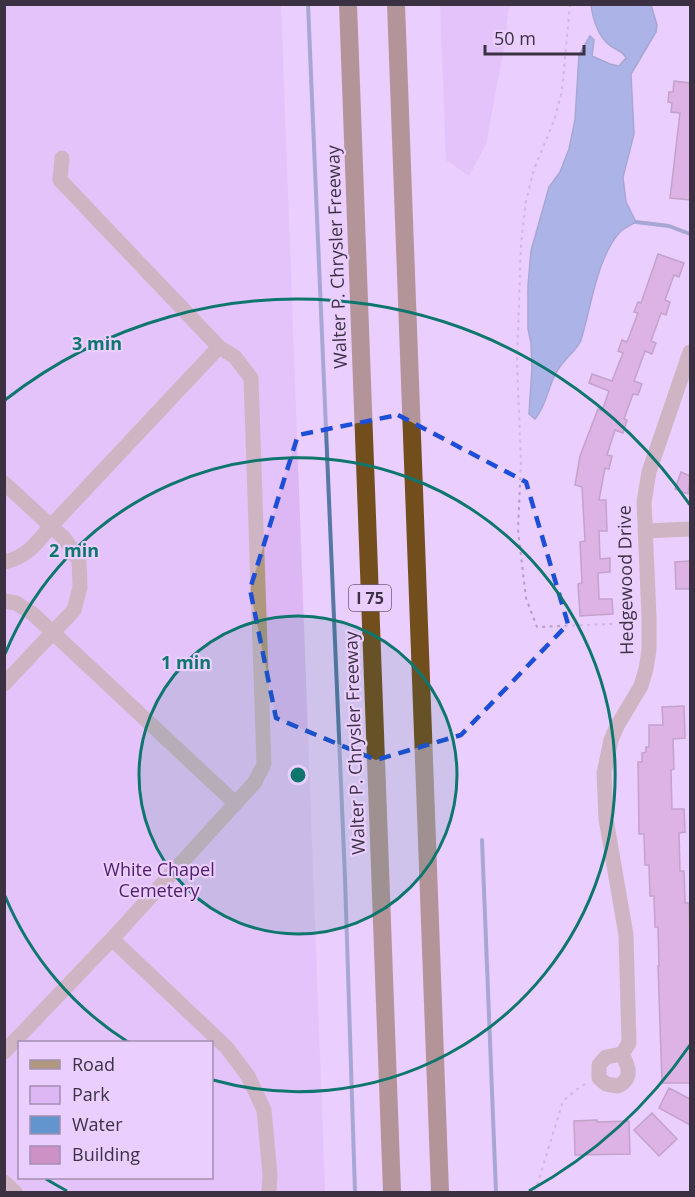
<svg xmlns="http://www.w3.org/2000/svg" width="695" height="1197" font-family="'Open Sans',sans-serif">
	<style>
		.green { fill: #dcb7f4; fill-rule: evenodd }
		.water { fill: #6295cd; stroke: #5777a4; stroke-width: 1.5 }
		.lines { fill: none; stroke-linecap: round; stroke-linejoin: round }
		.stream { stroke: #5777a4; stroke-width: 4 }
		.building { fill: #ce91c5; stroke: #966d90; stroke-width: 1.5 }
		.path { stroke: #b49ec4; stroke-width: 2; stroke-dasharray: 3 4.5; stroke-linecap: butt }
		.minor { stroke: #af987e; stroke-width: 15 }
		.highway { stroke: #724e1d; stroke-width: 18 }
		.marked { fill: none; stroke: #1d4ed8; stroke-width: 4.5; stroke-dasharray: 12 8; stroke-linejoin: round }
		.ring { fill: none; stroke: #0f766e; stroke-width: 3 }
		.labels { text-anchor: middle; stroke-width: 4.5; stroke-linejoin: round; paint-order: stroke }
		.shield { fill: #eacefe; stroke: #70607b; stroke-width: 1.5 }
		.shield-label { font-size: 16px; font-weight: bold; fill: #3c3143 }
		.street-label { font-size: 18px; fill: #3c3143; stroke: #eacefe }
		.park-label { font-size: 18px; fill: #4f1d69; stroke: #eacefe }
		.centre { fill: #0f766e; stroke: #eacefe; stroke-width: 3 }
		.ring-label { font-size: 18px; text-anchor: middle; font-weight: bold; fill: #0f766e; stroke: #eacefe; stroke-width: 4.5; stroke-linejoin: round; paint-order: stroke }
	</style>
	<rect width="100%" height="100%" fill="#eacefe"/>
	<path class="green" d="M5,5H281L325,1192H5ZM20,1042H212V1178H20Z
		M440,5H509L504,48L486,144L469,176L446,160Z"/>
	<path class="water" d="M591,5H651L657,25L656,32L631,74L634,134L623,177L626,202L636,222C631,225 625,227 620,232C597,257 591,308 581,340C579,348 561,362 556,373C548,387 546,407 535,419L529,414L532,368L531,343L528,329V286L531,251L549,187L560,172L569,149L575,120L579,55L590,36L594,40L592,56L610,64L619,66L626,58C623,50 614,50 608,44C597,34 593,19 591,5Z"/>
	<g class="lines">
		<path class="stream" d="M308,4L345,878L355,1192
			M636,222L669,226L690,234
			M482,840L496,1192"/>
	</g>
	<path class="building" d="M674,81L690,83V200L670,198L680,113L671,112L672,103L668,102L669,92H673Z
		M658,254L684,263L679,277L674,275L665,300L670,302L666,315L661,313L651,341L656,343L652,354L645,351L634,381L642,384L638,395L633,394L624,419L627,420L623,433L615,430L607,455L612,456L609,469L605,468L599,500H606L607,531H599L600,559L610,558V572L598,573L599,599H612L613,614L580,616L578,584L582,583L580,542L585,541L582,487L575,485L580,456L598,409L602,411L609,391L589,383L592,374L612,381L623,353L618,351L622,340L627,342L638,313L634,312L638,302L641,303Z
		M681,472L690,476L688,494L675,489Z
		M690,561V589H676L675,562Z
		M684,706L685,738L673,739L674,769L671,770L672,809H684L685,832L679,833L680,871H684L685,903H689L690,933V1083H662L658,966H659L658,927H655L654,896H650L649,865H645L644,834H639L638,762H642V753L646,752V747H649V725H663L662,707Z
		M669,1088L690,1099V1125L659,1108Z
		M652,1113L677,1139L659,1156L634,1130Z
		M597,1120V1122L629,1121L630,1154L575,1155L574,1121Z"/>
	<g class="lines">
		<path class="path" d="M570,4L562,91L554,121L534,169L526,201L521,244L517,362L521,461L518,530L526,598L537,627L632,623
			M535,1192L563,1101L580,1087L587,1083"/>
		<path class="minor" d="M62,158L60,180L219,347
			M4,483L65,539L79,561L80,587L74,610L4,684
			M645,531L690,529
			M4,562C26,558 37,543 50,527L219,347L235,357L251,378L264,764L255,782L112,939L4,1052
			M4,601L16,603L33,614L235,803
			M112,939L227,1048L248,1076L264,1110L270,1175L269,1192
			M622,1054L629,1043L626,935L606,819L604,773L611,740L617,726L641,686L646,669L649,650V616L644,502L649,472L690,352
			M622,1054C629,1067 633,1078 618,1086L606,1084L599,1078V1065L606,1057Z
			M4,1182L15,1192"/>
		<path class="highway" d="M348,4L392,1192
			M396,4L440,1192"/>
	</g>
	<path d="M0 0H695V1197H0ZM398,415L526,482L568,624L461,735L376,760L276,718L250,589L298,435Z" fill="#eacefe" fill-opacity=".55" fill-rule="evenodd"/>
	<path class="marked" d="M398,415L526,482L568,624L461,735L376,760L276,718L250,589L298,435Z"/>
	<circle cx="298" cy="775" r="159" fill="#0f766e" fill-opacity=".12"/>
	<g class="ring">
		<circle cx="298" cy="775" r="159"/>
		<path d="M128 1042A317 317 0 0 1 5 896M5 654A317 317 0 1 1 213 1080"/>
		<path d="M690 1045A476 476 0 0 1 529 1191M67 1191A476 476 0 0 1 46 1179M5 400A476 476 0 0 1 690 505"/>
	</g>
	<g class="labels">
		<rect class="shield" x="349" y="585" width="42" height="26" rx="4.5"/>
		<g class="shield-label">
			<text x="370" y="604">I 75</text>
		</g>
		<g class="street-label">
			<text transform="translate(337 257) rotate(-92)" y="6">Walter P. Chrysler Freeway</text>
			<text transform="translate(626 580) rotate(-91)" y="6">Hedgewood Drive</text>
			<text transform="translate(355 743) rotate(-92)" y="6">Walter P. Chrysler Freeway</text>
		</g>
		<g class="park-label">
			<text x="159" y="876">White Chapel<tspan x="159" dy="21">Cemetery</tspan></text>
		</g>
	</g>
	<circle cx="298" cy="775" r="9" class="centre"/>
	<g class="ring-label">
		<text x="97" y="350">3 min</text>
		<text x="74" y="557">2 min</text>
		<text x="186" y="669">1 min</text>
	</g>
	<rect width="695" height="1197" fill="none" stroke="#3c3143" stroke-width="12"/>
	<rect x="18" y="1041" width="195" height="138" fill="#eacefe" stroke="#a48fb3" stroke-width="1.5"/>
	<rect x="30" y="1060" width="30" height="9" fill="#af987e" stroke="#a48fb3" stroke-width="1.5"/>
	<text x="72" y="1071" font-size="18" fill="#3c3143">Road</text>
	<rect x="30" y="1086" width="30" height="18" fill="#dcb7f4" stroke="#a48fb3" stroke-width="1.5"/>
	<text x="72" y="1101" font-size="18" fill="#3c3143">Park</text>
	<rect x="30" y="1116" width="30" height="18" fill="#6295cd" stroke="#a48fb3" stroke-width="1.5"/>
	<text x="72" y="1131" font-size="18" fill="#3c3143">Water</text>
	<rect x="30" y="1146" width="30" height="18" fill="#ce91c5" stroke="#a48fb3" stroke-width="1.5"/>
	<text x="72" y="1161" font-size="18" fill="#3c3143">Building</text>
	<path d="M485 45v9h99v-9" fill="none" stroke="#3c3143" stroke-width="3"/>
	<text x="494" y="45" font-size="18" fill="#3c3143" stroke="#eacefe" stroke-width="4.5" paint-order="stroke">50 m</text>
</svg>
